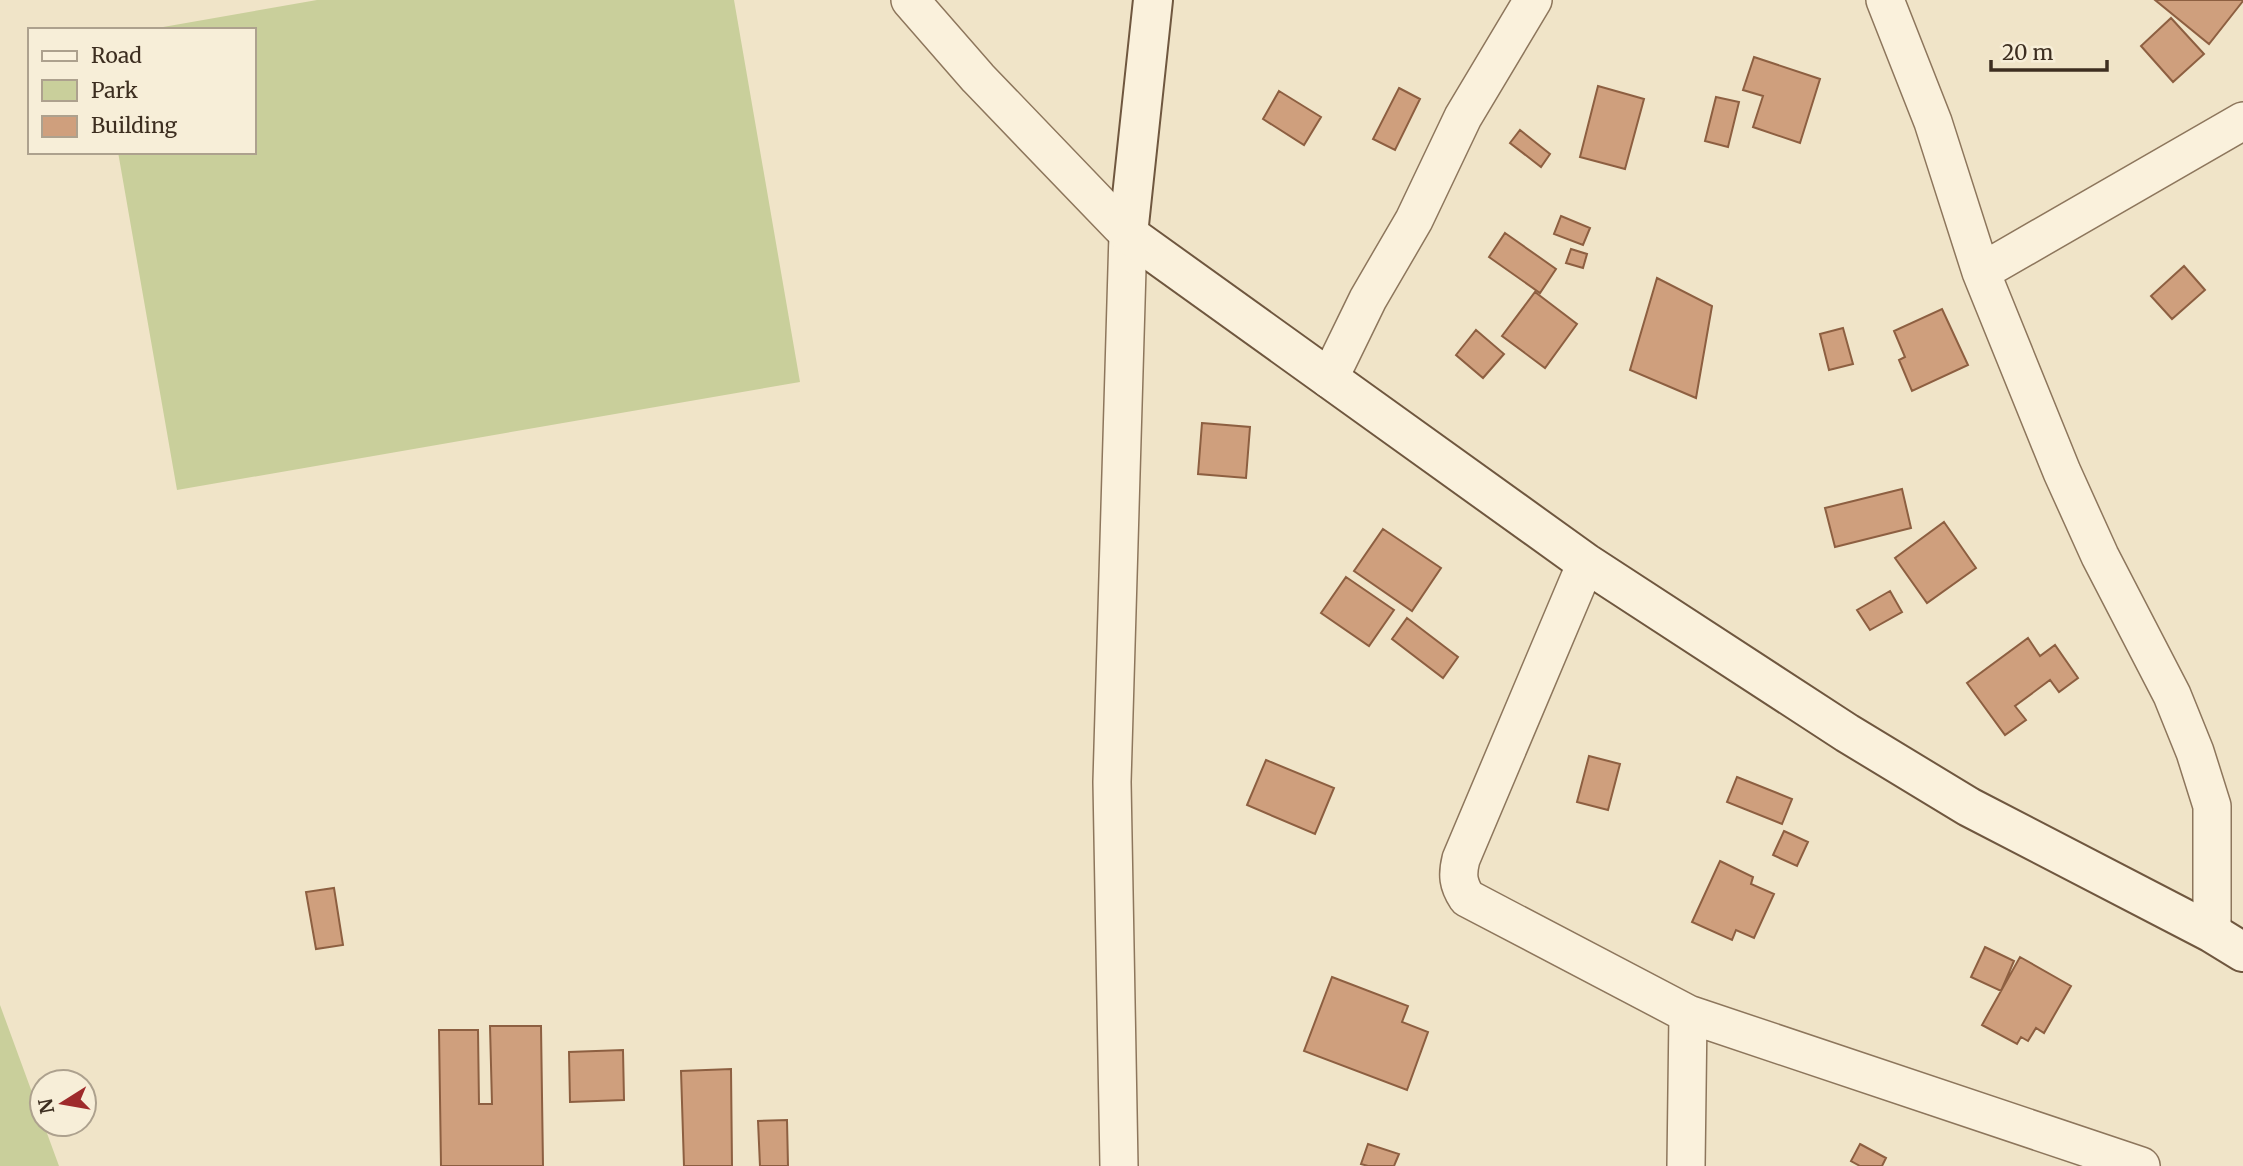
<svg xmlns="http://www.w3.org/2000/svg" width="2243" height="1166" font-family="Merriweather,serif">
	<style>
		.green { fill: #c9cf9b }
		.building { fill: #cf9f7d; stroke: #8d5f41; stroke-width: 2 }
		.lines { fill: none; stroke-linecap: round; stroke-linejoin: round }
		.street-casing { stroke: #8d765c; stroke-width: 40 }
		.secondary-casing { stroke: #6f573f; stroke-width: 42 }
		.street { stroke: #faf1dc; stroke-width: 37 }
		.secondary { stroke: #faf1dc; stroke-width: 38 }
	</style>
	<rect width="100%" height="100%" fill="#f0e4c8"/>
	<path class="green" d="M317,0H734L800,382L177,490L118,152H254V30H146Z
		M0,1005L59,1166H0Z"/>
	<path class="building" d="M2155,0H2243V1L2209,44Z
		M2171,18L2204,54L2173,82L2141,46Z
		M1754,57L1820,79L1800,143L1753,127L1763,96L1743,90Z
		M1598,86L1644,99L1625,169L1580,157Z
		M1399,88L1420,99L1395,150L1373,139Z
		M1279,91L1321,117L1304,145L1263,119Z
		M1716,97L1739,102L1728,147L1705,141Z
		M1520,130L1550,154L1541,167L1510,143Z
		M1561,216L1590,228L1583,245L1554,234Z
		M1505,233L1556,269L1540,293L1489,257Z
		M1571,249L1587,254L1583,268L1566,263Z
		M2184,266L2205,290L2172,319L2151,296Z
		M1657,278L1712,306L1696,398L1630,370Z
		M1535,292L1577,324L1545,368L1502,336Z
		M1942,309L1968,365L1912,391L1899,360L1905,357L1894,331Z
		M1843,328L1853,364L1829,370L1820,334Z
		M1476,330L1504,354L1483,378L1456,355Z
		M1202,423L1250,427L1246,478L1198,474Z
		M1902,489L1911,528L1835,547L1825,508Z
		M1944,522L1976,568L1927,603L1895,558Z
		M1383,529L1441,568L1412,611L1354,571Z
		M1346,577L1394,610L1369,646L1321,613Z
		M1890,591L1902,612L1870,630L1857,610Z
		M1407,618L1458,657L1443,678L1392,639Z
		M2028,638L2040,656L2055,645L2078,678L2059,692L2050,680L2015,706L2026,720L2005,735L1967,683Z
		M1589,756L1620,764L1608,810L1577,802Z
		M1266,760L1334,788L1315,834L1247,805Z
		M1737,777L1792,799L1782,824L1727,802Z
		M1784,831L1808,842L1797,866L1773,855Z
		M1720,861L1753,877L1751,884L1774,894L1754,938L1736,930L1732,940L1692,922Z
		M334,888L343,945L316,949L306,892Z
		M1985,947L2014,961L2001,991L1971,977Z
		M2020,957L2071,986L2044,1033L2036,1028L2028,1041L2021,1037L2017,1044L1982,1025Z
		M1332,977L1408,1006L1402,1022L1428,1032L1407,1090L1304,1051Z
		M490,1026H541L543,1166H441L439,1030H478L479,1104H492Z
		M623,1050L624,1100L570,1102L569,1052Z
		M731,1069L732,1166H684L681,1071Z
		M787,1120L788,1166H760L758,1121Z
		M1368,1144L1399,1154L1394,1166H1368L1361,1164Z
		M1860,1144L1886,1158L1882,1166H1860L1851,1161Z"/>
	<g class="lines">
		<g class="street-casing">
			<path id="street" d="M910,0L978,78L1128,234L1112,782L1119,1166
				M1885,0L1933,122L1981,272L2062,472L2100,556L2172,695L2195,752L2212,806V933
				M1981,272L2243,121
				M1329,379L1368,299L1414,220L1463,117L1533,0
				M1586,563L1461,859C1457,875 1458,884 1467,898L1688,1014L2141,1166
				M1686,1166L1688,1014"/>
		</g>
		<g class="secondary-casing">
			<path id="secondary" d="M1153,0L1128,234L1586,563L1847,733L1969,807L2212,933L2243,952"/>
		</g>
		<use href="#street" class="street"/>
		<use href="#secondary" class="secondary"/>
	</g>
	<rect x="28" y="28" width="228" height="126" fill="#f7eed8" stroke="#ada18e" stroke-width="2"/>
	<rect x="42" y="51" width="35" height="10" fill="#faf1dc" stroke="#ada18e" stroke-width="2"/>
	<text x="91" y="63" font-size="21" fill="#3d2e20">Road</text>
	<rect x="42" y="80" width="35" height="21" fill="#c9cf9b" stroke="#ada18e" stroke-width="2"/>
	<text x="91" y="98" font-size="21" fill="#3d2e20">Park</text>
	<rect x="42" y="116" width="35" height="21" fill="#cf9f7d" stroke="#ada18e" stroke-width="2"/>
	<text x="91" y="133" font-size="21" fill="#3d2e20">Building</text>
	<g transform="translate(63 1103) rotate(259)"><circle r="33" fill="#f7eed8" stroke="#ada18e" stroke-width="2"/>
	<path d="M0-5L12 26L0 18L-12 26Z" fill="#9e2a2b"/>
	<text y="-10" font-size="19" font-weight="bold" text-anchor="middle" fill="#3d2e20">N</text>
	</g>
	<path d="M1991 60v10h116v-10" fill="none" stroke="#3d2e20" stroke-width="3.5"/>
	<text x="2002" y="60" font-size="21" fill="#3d2e20" stroke="#f7eed8" stroke-width="5" paint-order="stroke">20 m</text>
</svg>
